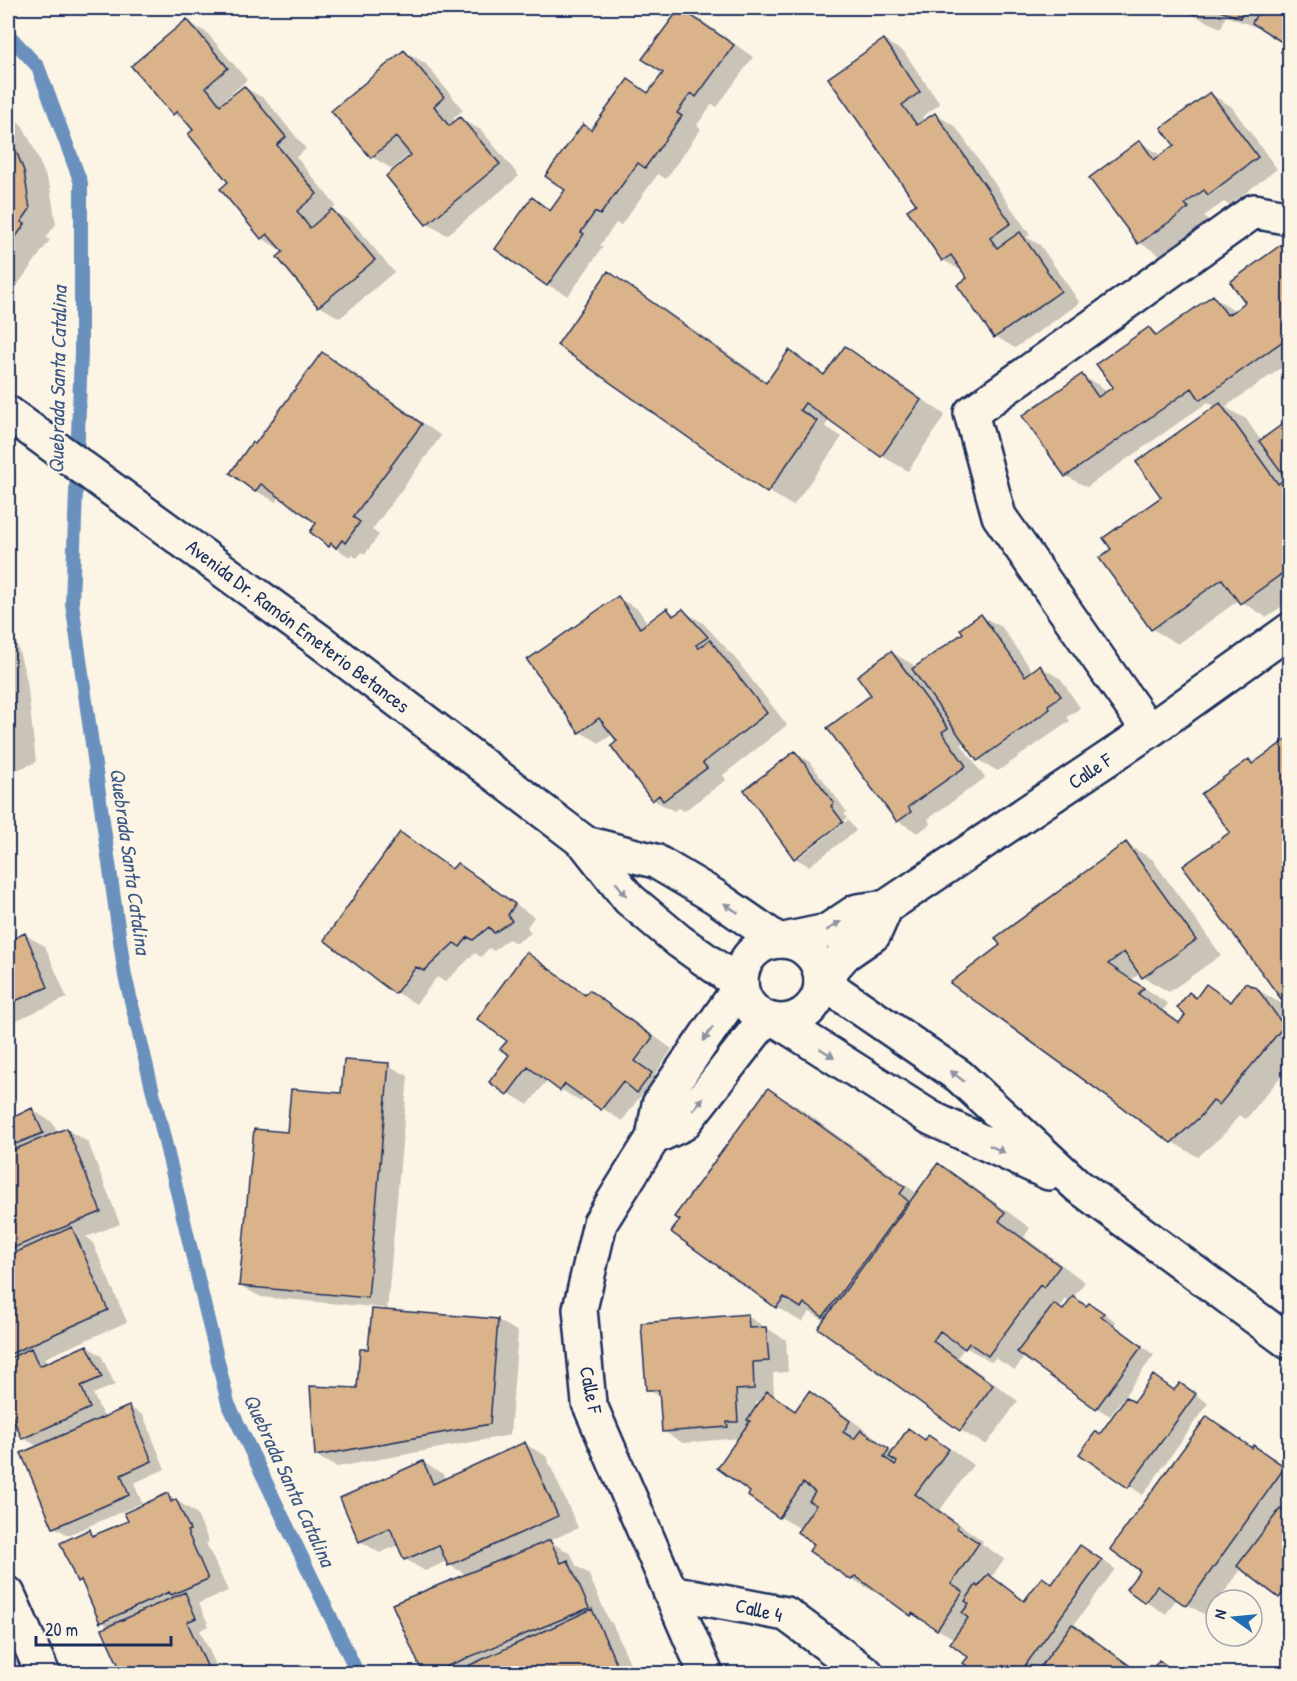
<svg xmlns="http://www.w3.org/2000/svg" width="1297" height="1681" font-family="'Patrick Hand',sans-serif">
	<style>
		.shadow { fill: #0003; fill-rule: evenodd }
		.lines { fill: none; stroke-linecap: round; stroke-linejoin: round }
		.stream { stroke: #6a91bd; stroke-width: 14 }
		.building { fill: #dab38b; stroke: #1b2f5e; stroke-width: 1.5 }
		.minor-casing { stroke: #1b2f5e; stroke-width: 38 }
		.tertiary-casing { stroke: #1b2f5e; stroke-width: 38 }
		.minor { stroke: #fcf5e5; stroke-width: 33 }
		.tertiary { stroke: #fcf5e5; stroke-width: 33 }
		.oneway { fill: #8c92a2 }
		.labels { text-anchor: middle; stroke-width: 4.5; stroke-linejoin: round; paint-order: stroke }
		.street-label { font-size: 20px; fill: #1b2f5e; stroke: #fcf5e5 }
		.water-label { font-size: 21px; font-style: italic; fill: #3c5886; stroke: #fcf5e5 }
	</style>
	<rect width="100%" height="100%" fill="#fcf5e5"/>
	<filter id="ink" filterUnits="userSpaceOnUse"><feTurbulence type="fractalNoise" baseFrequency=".0167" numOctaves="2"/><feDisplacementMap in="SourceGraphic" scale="12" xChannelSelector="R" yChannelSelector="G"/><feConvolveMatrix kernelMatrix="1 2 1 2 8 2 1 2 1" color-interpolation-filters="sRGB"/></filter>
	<g filter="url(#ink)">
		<path class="shadow" d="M912,8H969V13L928,17Z
			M995,8H1026L1025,13Z
			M1097,8H1127L1126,14Z
			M1178,8H1290V55L1287,44L1266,31L1226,16L1221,28Z
			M681,9L701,20L753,57L717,107L712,104L697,125L701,129L666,179L658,174L621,225L616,223L600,245L603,247L568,296L548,285L497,249L533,199L552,210L567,190L592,132L629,81L650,93L665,73Z
			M187,21L207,33L247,80L225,99L227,102L244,87L265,99L306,149L296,157L336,206L331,210L353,223L394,272L340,318L319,306L279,257L285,253L262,238L222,189L230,182L195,130L189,123L174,114Z
			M884,41L904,52L940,104L922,117L925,121L935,114L955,126L1030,235L1026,237L1040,245L1080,303L1015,348L995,336L969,279L964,272L943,260L918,204Z
			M405,52L425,63L463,110L453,118L456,122L460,119L481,130L519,176L447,235L427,224L413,156L411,153L392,169L372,157Z
			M1210,94L1231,106L1277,169L1229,205L1224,202L1204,216L1208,220L1160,255L1140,243L1092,178L1140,142L1162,156L1176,146Z
			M8,114L22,125L32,144L50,187L56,224L46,238L50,240L8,298Z
			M1282,246L1290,250V362L1225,407L1246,419L1261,441L1290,421V601L1266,617L1239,600L1178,644L1152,629L1113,550L1163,497L1216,407L1208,402L1087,487L1066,476L1082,376L1102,387L1107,393L1115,388L1149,328L1160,335L1213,297L1233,309L1235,312L1247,302Z
			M608,273L634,288L768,382L789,352L826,375L845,348L871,363L945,415L908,471L882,456L830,419L825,426L842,437L793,506L768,491Z
			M322,354L343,365L441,436L372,530L379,535L365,554L362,552L357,558L352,555L350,557L330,545L318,523L281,496L276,502L256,491L255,446Z
			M618,598L638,609L648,624L667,610L677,615L683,611L703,623L727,649L725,650L731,653L787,725L723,775L726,780L684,811L678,808L674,811L653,800L613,734L600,743L580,732Z
			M981,616L1002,627L1033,672L1041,667L1061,679L1080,708L1067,717L1070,721L998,771L978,760L965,742L961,744L985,778L928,819L930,824L918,833L898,821L873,695L891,652L912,664L915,668L965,633Z
			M8,623L12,625L27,681L36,762L12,772L8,769Z
			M1290,739V1065L1246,1119L1239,1115L1226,1132L1198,1157L1172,1142L1002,945L1126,844L1152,859L1221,955L1169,992L1143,977L1141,973L1132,979L1168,1004L1163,1010L1181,1023L1187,1014L1189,994L1197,999L1206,986L1233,1002L1256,989L1289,1008L1232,832L1249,761L1255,764Z
			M795,753L809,761L847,812L844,814L847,818L798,854V858L848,820L856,831L809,866L795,858Z
			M400,834L420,846L454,870L457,865L477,877L534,917L527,927L531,933L516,943L508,939L494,951L489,948L481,957L475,953L445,982L437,977L416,1004L396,992Z
			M25,935L45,946L67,998L12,1022L8,1019V942Z
			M527,954L547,966L587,995L589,992L610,1004L672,1049L655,1074L671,1085L658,1103L642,1094L622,1121L585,1097L581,1102L562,1090L571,1079L547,1080L528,1105L491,1082L511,1055L509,1040Z
			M388,1065L408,1076L387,1311L498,1320L518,1332L510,1435L337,1467L316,1456L358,1390L369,1350L385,1308L261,1297L241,1286L288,1133L342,1094Z
			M768,1090L794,1104L918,1194L939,1165L964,1180L1030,1228L1024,1237L1085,1282L1073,1298L1088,1306L1103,1312L1116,1322L1114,1325L1154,1355L1110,1416L1097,1408L1025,1356L1015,1370L995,1358L992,1362L965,1347L958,1357L1018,1401L986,1445L960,1430L825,1321L810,1312L802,1322L776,1307ZM1066,1299L1071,1301L1064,1311L1059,1309Z
			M8,1094L17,1117L32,1110L52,1122L58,1134L67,1130L88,1142L120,1224L86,1237L92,1241L127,1322L45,1358L48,1364L87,1347L101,1355L115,1385L93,1394L104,1418L129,1407L143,1415L165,1469L134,1483L142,1503L68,1535L54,1527L39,1447L23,1438L14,1416L8,1411Z
			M747,1316L786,1340L788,1372L773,1373L774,1397L797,1411L809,1393L835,1408L875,1437L874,1439L894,1452L909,1430L926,1440L929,1437L954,1451L973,1465L940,1510L983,1541L982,1544L1004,1559L991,1578L1026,1602L1053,1585L1095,1555L1115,1569L1073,1626L1086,1633L1140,1674H980L970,1656L955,1639L912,1615L880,1592L878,1594L852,1579L801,1529L780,1517L750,1496L753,1492L740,1438L683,1443L663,1431L661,1397L647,1389ZM763,1400L756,1409V1401Z
			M1153,1377L1175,1391L1180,1385L1208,1403L1143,1495L1081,1453L1134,1404Z
			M1207,1418L1227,1429L1253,1448L1254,1447L1274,1458L1290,1469V1500L1282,1511L1288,1515L1290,1513V1602L1242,1568L1219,1600H1216V1604L1207,1616L1177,1598L1166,1614L1146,1602L1142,1570Z
			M525,1444L546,1456L578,1528L549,1541L571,1554L576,1566L588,1573L609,1621L612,1623L635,1674H424L467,1575L449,1565L447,1561L425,1571L405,1559L399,1545L380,1553L360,1541L422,1462L443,1474L445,1480Z
			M168,1495L196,1513L209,1542L206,1543L228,1591L199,1603L209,1626L200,1630L220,1674H127L122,1670L111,1627L101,1622L85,1585L78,1581L89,1531L97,1536L129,1522Z"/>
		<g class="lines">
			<path class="stream" d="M8,34L38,67L81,183V352L72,603L125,976L228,1403L358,1674"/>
		</g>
		<path class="building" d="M680,8L734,45L696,97L691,93L677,113L682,116L645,168L638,163L600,215L595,212L581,232L584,234L547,286L495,249L532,197L550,211L565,190L545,176L583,124L591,130L628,79L648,93L663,73L642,59Z
			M1180,8H1198L1195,15Z
			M1213,8H1244L1240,18Z
			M1260,8H1290V56L1281,52L1285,44L1252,23Z
			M187,19L228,68L206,87L220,105L244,86L286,137L277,145L317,194L297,211L303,219L310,228L332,209L375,260L318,307L277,257L283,252L267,234L261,239L220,189L228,182L188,134L193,130L177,111L173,115L131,66Z
			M884,39L920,92L902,105L917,125L935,113L1011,223L990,238L997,248L1020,232L1061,291L994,338L957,285L967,278L951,255L942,261L907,210L916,204L828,78Z
			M404,50L444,97L434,106L449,126L460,117L500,164L426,225L386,176L411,155L396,137L371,158L331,111Z
			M1210,92L1258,157L1208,195L1204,190L1185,204L1189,208L1138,244L1089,178L1140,140L1154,160L1174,145L1161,128Z
			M8,130L24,171L30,209L21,222L25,224L8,248Z
			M1282,244L1290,255V336L1200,400L1192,388L1065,477L1022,416L1082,374L1098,397L1113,387L1096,364L1149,327L1156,336L1213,295L1227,315L1237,309L1245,302L1230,282Z
			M608,271L766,383L789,350L824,375L845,346L921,400L881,457L805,403L800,410L817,421L767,493L557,345Z
			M322,352L422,424L353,517L360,522L345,543L342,540L336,548L331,543L329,547L310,532L316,523L261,484L255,492L230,473L252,442L255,444Z
			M1220,403L1278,484L1286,478L1259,441L1290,419V568L1240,604L1222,579L1151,630L1099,558L1111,549L1103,538L1161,497L1136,462Z
			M618,596L640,628L667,608L673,616L683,609L708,637L696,645L699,648L710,640L767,713L703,763L707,768L663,801L659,795L652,801L611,746L617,741L599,718L579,733L527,660Z
			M981,614L1025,676L1040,665L1061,696L1048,705L1050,709L977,761L912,669L963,633L960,629Z
			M891,651L948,728L942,732L966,766L908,807L911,812L897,822L827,728L871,695L857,676Z
			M8,719L11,748L8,749Z
			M1290,737V1011L1183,866L1230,832L1201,794L1249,759L1252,764Z
			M795,751L834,803L831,806L843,822L794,859L744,790Z
			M400,832L452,869L457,863L515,904L508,915L512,921L494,933L489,927L473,940L468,937L460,947L454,943L424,971L416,967L395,994L324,940Z
			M1126,842L1196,940L1142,978L1124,952L1108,964L1144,988L1138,994L1179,1023L1185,1015L1177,1008L1189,992L1196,998L1206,984L1231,1002L1245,983L1257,988L1284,1026L1219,1105L1213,1101L1200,1117L1171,1143L950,983L1000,945L995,938Z
			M25,933L48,987L8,1004V941Z
			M526,952L585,995L589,990L653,1037L635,1061L652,1073L637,1093L623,1081L601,1110L565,1084L560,1091L528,1067L507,1095L489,1082L509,1055L500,1049L507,1041L477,1019Z
			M344,1060L389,1063L368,1298L239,1286L254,1129L287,1132L291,1089L341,1093Z
			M768,1088L905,1187L900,1194L908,1201L823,1317L804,1303L801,1308L784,1297L776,1308L671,1232L680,1220L674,1217Z
			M32,1108L43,1133L8,1147V1120Z
			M67,1128L101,1212L8,1250V1152Z
			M938,1163L1005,1212L999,1221L1060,1266L1044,1288L1040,1285L988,1356L969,1343L965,1349L940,1331L933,1341L993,1385L960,1431L818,1328Z
			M72,1227L108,1310L8,1355V1256Z
			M1073,1296L1086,1306L1089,1303L1104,1313L1101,1316L1142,1346L1096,1409L1017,1352L1054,1304L1063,1310Z
			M372,1309L498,1319L490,1424L315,1456L310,1386L357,1388L360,1349H368Z
			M748,1314L749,1328L766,1327L769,1361L753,1362L754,1389L736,1390L738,1422H727L728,1427L662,1432L659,1390H646L641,1323Z
			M87,1345L102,1377L81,1386L90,1408L22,1439L11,1413L8,1414V1359L31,1348L39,1366Z
			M1153,1375L1174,1390L1180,1383L1196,1394L1128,1488L1079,1454L1096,1431L1100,1434L1126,1397L1134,1402Z
			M767,1391L795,1411L809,1391L850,1421L843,1432L854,1439L861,1430L889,1449L884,1457L895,1465L897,1462L889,1457L908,1428L925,1440L928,1435L949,1449L915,1494L958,1525L957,1528L979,1543L951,1584L963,1592L937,1630L912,1613L911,1616L855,1576L851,1580L809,1551L814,1544L797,1532L816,1505L809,1501L815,1492L803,1483L779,1518L748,1496L750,1492L717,1468L750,1421L747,1420Z
			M129,1406L152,1461L121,1475L129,1495L53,1528L21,1453Z
			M1207,1416L1252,1448L1253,1445L1285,1467L1186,1606L1157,1586L1145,1603L1126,1589L1140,1571L1110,1549Z
			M525,1442L558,1516L448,1566L439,1545L404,1560L390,1528L359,1542L340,1498L423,1461L433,1484Z
			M168,1493L171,1502L176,1499L190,1530L187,1531L208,1579L171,1595L169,1592L100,1623L81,1580L77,1582L60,1543L90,1529L92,1536L128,1521L124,1513Z
			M1280,1509L1287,1514L1290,1511V1584L1279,1598L1237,1566Z
			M550,1540L561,1563L568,1560L589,1608L428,1674H423L392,1604Z
			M1080,1545L1102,1560L1019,1674H978L963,1663L968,1657L950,1643L968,1618L962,1613L969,1604L965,1601L976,1585L978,1587L988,1574L1024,1601L1042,1577L1052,1584Z
			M185,1592L196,1618L187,1622L208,1668L196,1674H129L127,1669L121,1671L102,1629Z
			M592,1609L621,1674H471L468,1666Z
			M1072,1624L1137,1671L1135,1674H1035Z
			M1159,1660L1178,1674H1149Z"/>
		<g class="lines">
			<g class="minor-casing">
				<path id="minor" d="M1149,731L999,516L971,413L1254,211L1290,218
					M779,941L827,931L857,911L886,907L1149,731L1290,630
					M821,981L845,954L874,934L886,907
					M653,1138L683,1124L765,1019
					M670,1592L786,1614L867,1674
					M8,1594L43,1674
					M706,1674L589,1403L580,1309L600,1223L653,1138L659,1104L741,985"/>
			</g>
			<g class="tertiary-casing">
				<path id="tertiary" d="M8,413L321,642L585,843L629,899L679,941L741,985
					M585,843L655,861L714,896L779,941
					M741 981a40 40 0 1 1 80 0a40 40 0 1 1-80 0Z
					M821,981L959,1076L1078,1186L1290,1343
					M778,1021L931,1118L1049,1173"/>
			</g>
			<use href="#minor" class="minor"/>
			<use href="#tertiary" class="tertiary"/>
		</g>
		<defs><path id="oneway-solid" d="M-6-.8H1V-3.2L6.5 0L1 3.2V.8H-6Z" transform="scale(1.5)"/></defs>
		<g class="oneway">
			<use href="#oneway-solid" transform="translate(621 889) rotate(52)"/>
			<use href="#oneway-solid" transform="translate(731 908) rotate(-146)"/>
			<use href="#oneway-solid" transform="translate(834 926) rotate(-31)"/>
			<use href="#oneway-solid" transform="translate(708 1034) rotate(124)"/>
			<use href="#oneway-solid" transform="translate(827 1053) rotate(32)"/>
			<use href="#oneway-solid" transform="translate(957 1076) rotate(-142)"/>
			<use href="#oneway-solid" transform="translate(698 1104) rotate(-52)"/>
			<use href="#oneway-solid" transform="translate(997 1149) rotate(25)"/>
		</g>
	</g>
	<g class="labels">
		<g class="street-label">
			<text transform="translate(298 626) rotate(37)" y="7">Avenida Dr. Ramón Emeterio Betances</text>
			<text transform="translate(1090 771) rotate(-34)" y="7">Calle F</text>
			<text transform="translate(591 1390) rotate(79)" y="7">Calle F</text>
			<text transform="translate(759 1610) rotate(13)" y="7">Calle 4</text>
		</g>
		<g class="water-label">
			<text transform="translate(58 380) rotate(-89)" y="7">Quebrada Santa Catalina</text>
			<text transform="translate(130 861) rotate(82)" y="7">Quebrada Santa Catalina</text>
			<text transform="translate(289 1480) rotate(65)" y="7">Quebrada Santa Catalina</text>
		</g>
	</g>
	<rect width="1297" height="1681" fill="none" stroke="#fcf5e5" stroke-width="30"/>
	<rect x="15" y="15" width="1267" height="1651" fill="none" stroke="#1b2f5e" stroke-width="2" filter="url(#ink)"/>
	<g transform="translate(1234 1618) rotate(285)"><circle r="28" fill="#fcf5e5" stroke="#a2a6af" stroke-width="1.5"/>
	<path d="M0-4.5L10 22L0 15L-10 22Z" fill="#1f6fb2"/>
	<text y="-9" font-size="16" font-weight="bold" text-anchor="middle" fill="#1b2f5e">N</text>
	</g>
	<path d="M36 1636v9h135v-9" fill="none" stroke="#1b2f5e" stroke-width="3"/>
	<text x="45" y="1636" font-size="18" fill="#1b2f5e" stroke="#fcf5e5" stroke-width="4.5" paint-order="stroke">20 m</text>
</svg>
